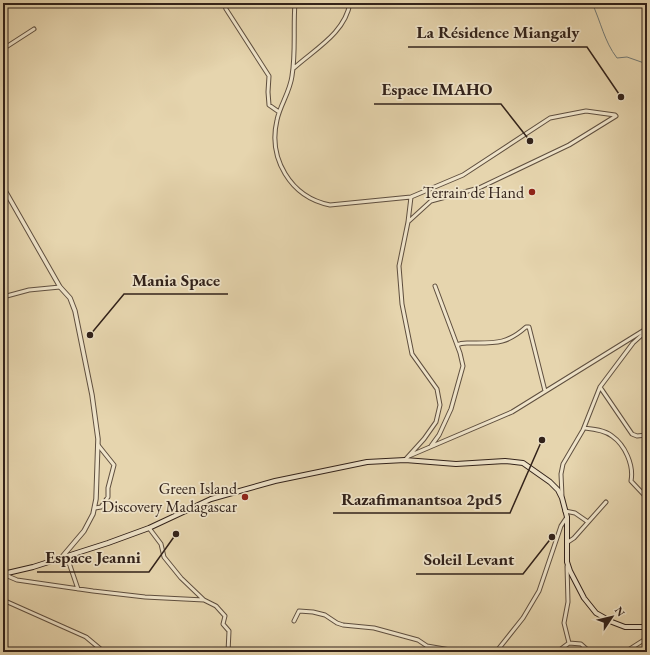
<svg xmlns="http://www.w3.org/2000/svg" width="650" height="655" font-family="'EB Garamond',serif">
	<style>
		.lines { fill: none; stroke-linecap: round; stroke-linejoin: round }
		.stream { stroke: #727b78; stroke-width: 1 }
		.minor-casing { stroke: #5f4f3f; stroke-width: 5 }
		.tertiary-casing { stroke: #5f4f3f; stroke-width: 5.5 }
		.secondary-casing { stroke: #32221a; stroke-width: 6 }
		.minor { stroke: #efe4ca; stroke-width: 3 }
		.tertiary { stroke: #efe4ca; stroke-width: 3.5 }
		.secondary { stroke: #efe4ca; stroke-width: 4 }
		.poi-dot { fill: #8f2418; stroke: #efe4ca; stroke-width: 1.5 }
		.labels { text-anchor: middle; stroke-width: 3.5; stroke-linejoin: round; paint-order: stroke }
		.poi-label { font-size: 16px; fill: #32221a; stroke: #efe4ca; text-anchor: end }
		.leader { fill: none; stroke: #32221a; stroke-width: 1.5 }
		.callout-dot { fill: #32221a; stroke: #efe4ca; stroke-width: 1.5 }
		.callout-label { font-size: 17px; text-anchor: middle; font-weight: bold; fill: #32221a; stroke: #efe4ca; stroke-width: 3.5; stroke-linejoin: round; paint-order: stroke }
	</style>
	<rect width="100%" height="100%" fill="#e6d5ae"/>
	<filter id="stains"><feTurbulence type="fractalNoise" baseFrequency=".005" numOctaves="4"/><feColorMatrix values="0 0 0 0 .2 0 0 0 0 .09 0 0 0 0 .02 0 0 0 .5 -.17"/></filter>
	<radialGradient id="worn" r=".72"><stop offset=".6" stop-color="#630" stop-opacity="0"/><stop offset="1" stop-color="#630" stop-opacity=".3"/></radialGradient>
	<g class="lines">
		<path class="stream" d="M592,3C601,22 604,41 617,58L627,57L647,64"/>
		<g class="minor-casing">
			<path id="minor" d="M224,3L226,9L269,76L268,92L269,105L279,112
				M229,3H261
				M295,3C293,28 296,52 292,76C290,92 280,105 277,120C268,158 290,197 330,205L411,197L408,222L399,266L402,304L412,354L437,389L440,405L436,422L424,439L405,460
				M3,49L34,29
				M294,68C315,49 345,33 350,3
				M408,222L431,201L479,188L569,145L616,116L615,115L586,111L550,118L463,175L411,197
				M3,297L29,290L60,287
				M457,345C462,342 466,343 472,343C496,343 507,344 526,327H529L545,391
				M600,387L632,434L637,436L647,435
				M584,428C593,429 604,430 612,436C625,445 634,465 631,481L647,498
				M431,446L439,435L451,409L463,366L460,353L435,286
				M409,456L512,412L646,329
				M562,496L561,474L563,464L583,430L600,387L633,343L643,334L646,329
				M95,508L101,507L108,497V488L114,465L98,445
				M565,511L575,513L588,522
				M149,528L161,544L164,557L181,578L204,600
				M568,542L574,538L606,502
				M67,557L78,589
				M567,566L568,602L564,623L569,643
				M3,574L17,580L93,591L145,597L204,600L216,606L225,616L223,624L229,631L228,652
				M3,600L86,637L104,652
				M294,621L299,611L313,612L325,615L337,623L343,625L374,628L418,640L427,646L462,652
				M496,652L523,618L539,591L561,526L567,517
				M557,652L569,643L581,644L590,652
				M625,652L647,638"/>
		</g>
		<g class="tertiary-casing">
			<path id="tertiary" d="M3,187L60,287L70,298L75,311L92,395L98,439L96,499L93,514L84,531L62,557"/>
		</g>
		<g class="secondary-casing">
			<path id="secondary" d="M3,574L33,567L108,543L149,528L211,499L275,481L367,462L405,460L456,464L505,461L523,463L550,482L558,490L562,498L567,517V562L570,571L584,598L596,613L612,622L625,627H647"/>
		</g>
		<use href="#minor" class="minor"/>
		<use href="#tertiary" class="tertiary"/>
		<use href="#secondary" class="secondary"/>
	</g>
	<g class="poi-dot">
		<circle cx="532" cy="192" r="4"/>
		<circle cx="245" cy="497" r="4"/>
	</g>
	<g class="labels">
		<g class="poi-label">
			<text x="524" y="198">Terrain de Hand</text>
			<text x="237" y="494">Green Island<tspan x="237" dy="18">Discovery Madagascar</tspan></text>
		</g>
	</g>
	<path class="leader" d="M621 97L587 47H408M530 141L501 104H374M90 335L124 294H228M542 440L510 513H333M176 534L149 572H37M552 537L523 574H416"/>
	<g class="callout-dot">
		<circle cx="621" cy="97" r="4"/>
		<circle cx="530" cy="141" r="4"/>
		<circle cx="90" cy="335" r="4"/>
		<circle cx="542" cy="440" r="4"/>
		<circle cx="176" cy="534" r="4"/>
		<circle cx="552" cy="537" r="4"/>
	</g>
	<g class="callout-label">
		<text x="498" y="38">La Résidence Miangaly</text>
		<text x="437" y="95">Espace IMAHO</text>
		<text x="176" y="286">Mania Space</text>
		<text x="422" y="505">Razafimanantsoa 2pd5</text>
		<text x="93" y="563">Espace Jeanni</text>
		<text x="469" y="565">Soleil Levant</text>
	</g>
	<rect width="650" height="655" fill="none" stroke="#e6d5ae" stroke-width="16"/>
	<rect x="4" y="4" width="642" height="647" fill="none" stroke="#32221a" stroke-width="2"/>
	<rect x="8" y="8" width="634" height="639" fill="none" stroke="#32221a"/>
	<g transform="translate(612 617) rotate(55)" stroke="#efe4ca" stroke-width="3" paint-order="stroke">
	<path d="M0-3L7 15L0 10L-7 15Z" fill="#32221a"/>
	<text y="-6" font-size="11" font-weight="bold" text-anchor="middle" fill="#32221a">N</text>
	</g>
	<rect width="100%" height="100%" filter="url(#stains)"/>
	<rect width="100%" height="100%" fill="url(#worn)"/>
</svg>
